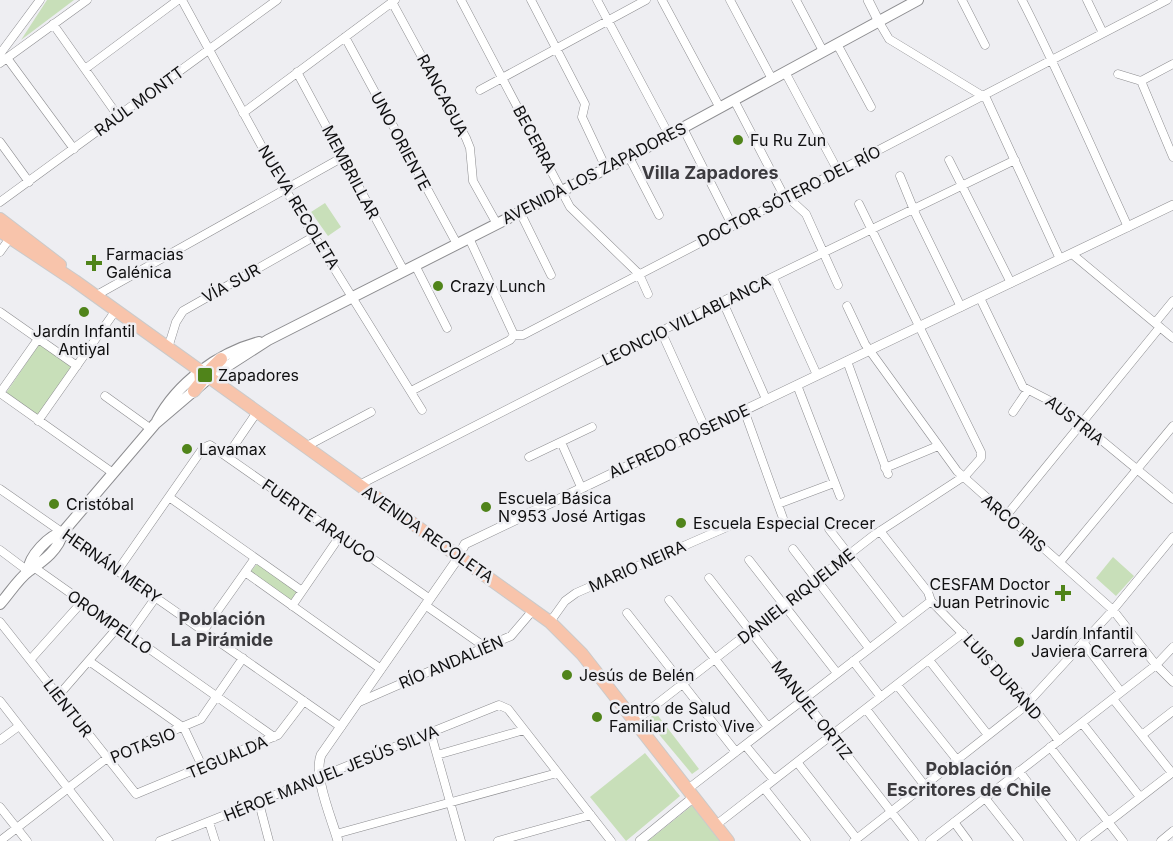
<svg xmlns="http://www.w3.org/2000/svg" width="1173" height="841" font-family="Inter,sans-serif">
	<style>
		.green { fill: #c8dfb9 }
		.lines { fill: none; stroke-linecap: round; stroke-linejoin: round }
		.minor-casing { stroke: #8d8d90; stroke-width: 9 }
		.tertiary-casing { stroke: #8d8d90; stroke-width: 10 }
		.secondary-casing { stroke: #8d8d90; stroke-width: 12 }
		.primary-casing { stroke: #cacaca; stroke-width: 14 }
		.minor { stroke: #fff; stroke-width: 8 }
		.tertiary { stroke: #fff; stroke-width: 9 }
		.secondary { stroke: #fff; stroke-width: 10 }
		.primary { stroke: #f8c4ab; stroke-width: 12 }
		.poi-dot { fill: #50841a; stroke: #eeeef2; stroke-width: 2 }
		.labels { text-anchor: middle; stroke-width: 5; stroke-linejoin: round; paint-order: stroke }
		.street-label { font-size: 16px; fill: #0f0f10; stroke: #eeeef2 }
		.poi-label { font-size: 16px; fill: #0f0f10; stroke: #eeeef2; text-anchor: start }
		.neighbourhood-label { font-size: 18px; font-weight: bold; fill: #3c3b3f; stroke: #eeeef2 }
	</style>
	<rect width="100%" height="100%" fill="#eeeef2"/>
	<path class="green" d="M47,0H74L21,40Z
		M325,203L341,227L328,236L311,212Z
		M40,343L73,365L39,416L6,393Z
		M1113,557L1134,576L1116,596L1096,578Z
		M258,563L296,590L297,595L292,602L250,572Z
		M656,713L699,769L692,774L647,720Z
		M645,753L680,796L626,841L590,797Z
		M694,804L722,841H648Z"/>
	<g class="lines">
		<g class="minor-casing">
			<path id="minor" d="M182,0L285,189L422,410
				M461,0L570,207L639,274L648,294
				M531,0L585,104L582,117L606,168
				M597,0L669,135
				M662,0L720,108
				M730,0L772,79
				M796,0L823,51
				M962,0L985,45
				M1022,0C1060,74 1093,151 1128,227
				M1087,0L1103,33
				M392,2L466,138L470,148L473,181L497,224
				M879,22L889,39L986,98L1060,259
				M53,24L118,116
				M345,37L457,244
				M837,44L871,107
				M0,54L40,0
				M7,58L74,149
				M0,63L87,0
				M85,69L178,0
				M297,72L404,271
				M785,72L838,171
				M1118,74L1141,81
				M1141,81L1173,157
				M1141,81L1173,64
				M480,90L646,0
				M734,100L782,192L806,214L838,285
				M243,113L395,0
				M683,128L732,225
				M0,142L29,182
				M629,157L659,215
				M949,160L1011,283
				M900,176L916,215L961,307
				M0,202L277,0
				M520,212L551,275
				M469,238L514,335
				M0,252L10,238
				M1072,254L1173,338
				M415,265L447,328
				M773,278L817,375
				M95,296L343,157
				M980,298L1023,387L1060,406L1173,499
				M723,302L766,399
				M847,306L865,344L957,471L1113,610L1156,665L1173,682
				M0,312L77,366
				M1155,323L1173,301
				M661,331L705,428
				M168,348L176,322L183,311L315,236
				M847,361L888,474
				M797,385L840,496
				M411,391L510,340L514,335H523L1167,0
				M0,393L113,473
				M0,393L38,339
				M105,396L151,429
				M744,410L784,521
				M1013,412L1028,390
				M38,421L116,310
				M561,442L581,487
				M305,447L371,412
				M227,456L257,412
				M529,457L592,427
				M885,468L938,446
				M359,485L661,331L1015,160
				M0,489L341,727
				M169,497L302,591
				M778,504L834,483
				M1006,516L1160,327
				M829,529L902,623
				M880,531L928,592L931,601L1029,702L1059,741
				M793,549L869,648
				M0,550L28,571
				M749,560L837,673
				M1060,562L1173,426
				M35,568L274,737
				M118,570L203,448L210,445L430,599
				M245,572L381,669
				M709,578L914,841
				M669,600L768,727
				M425,605L485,647
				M292,606L340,536
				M627,613L736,752
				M0,622L136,794L278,735L304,701
				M550,622L565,601L576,593L734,524
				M204,630L255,558
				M129,635L156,597
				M1083,642L1121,692
				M30,660L82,602
				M929,660L988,735
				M89,661L184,728L203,768
				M853,661L881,697
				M897,685L957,760
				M58,696L118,627
				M1113,699L1172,773
				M0,701L109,841
				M359,702L511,636L534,609
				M866,709L925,786
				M635,721L874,535L966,475L981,458V452L859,204
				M1082,723L1140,797
				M431,734L461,841
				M1142,735L1173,711
				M0,740L19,726
				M745,745L774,780
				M1050,747L1123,841
				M437,755L524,730
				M797,762L857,839
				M1019,771L1072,841
				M764,788L806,841
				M688,789L931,601
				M985,798L1019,841
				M259,803L269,841
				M0,807L27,841
				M209,822L215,841
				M954,822L968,841
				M716,825L963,633
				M336,834L557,773
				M0,841L107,758L201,719L243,658
				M160,841L499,705L508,709L611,841
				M498,841L591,815
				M854,841L1024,707L1113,610L1173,537
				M930,841L1156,665L1173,647
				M1084,841L1173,772
				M1161,841L1173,831"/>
		</g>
		<g class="tertiary-casing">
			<path id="tertiary" d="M868,0L879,22
				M338,841C332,819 313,777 321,755L454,564L465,544L1173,205
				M640,841L694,797"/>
		</g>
		<g class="secondary-casing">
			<path id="secondary" d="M157,421C177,383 218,353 259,342
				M28,571C29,556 49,535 63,532
				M0,604C9,594 18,579 29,571C43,561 59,550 63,532L155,424L209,378L268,340L629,157L918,0"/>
		</g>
		<g class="primary-casing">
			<path id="primary" d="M0,219L60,265
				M0,231L75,281L550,622L582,654L728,841
				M209,378L211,369L221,359
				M194,391L201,382L200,372"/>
		</g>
		<use href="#minor" class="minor"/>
		<use href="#tertiary" class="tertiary"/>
		<use href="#secondary" class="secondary"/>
		<use href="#primary" class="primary"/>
	</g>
	<g class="poi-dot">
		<circle cx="738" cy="140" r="6"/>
		<path d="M91 254h6v6h6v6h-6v6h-6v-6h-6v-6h6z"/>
		<circle cx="438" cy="286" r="6"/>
		<circle cx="84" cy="312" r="6"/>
		<rect x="197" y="367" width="16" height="16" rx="3"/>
		<circle cx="187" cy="449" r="6"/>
		<circle cx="54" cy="504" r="6"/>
		<circle cx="486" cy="507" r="6"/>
		<circle cx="681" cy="523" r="6"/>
		<path d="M1060 584h6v6h6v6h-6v6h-6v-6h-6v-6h6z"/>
		<circle cx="1019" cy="642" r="6"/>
		<circle cx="567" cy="675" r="6"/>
		<circle cx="597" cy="717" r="6"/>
	</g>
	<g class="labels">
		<g class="street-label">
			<text transform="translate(443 95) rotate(62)" y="6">RANCAGUA</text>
			<text transform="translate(139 101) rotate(-36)" y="6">RAÚL MONTT</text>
			<text transform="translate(535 139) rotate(62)" y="6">BECERRA</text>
			<text transform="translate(401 141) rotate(62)" y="6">UNO ORIENTE</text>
			<text transform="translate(351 172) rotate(62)" y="6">MEMBRILLAR</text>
			<text transform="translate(594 173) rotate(-27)" y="6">AVENIDA LOS ZAPADORES</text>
			<text transform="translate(789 196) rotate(-27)" y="6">DOCTOR SÓTERO DEL RÍO</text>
			<text transform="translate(299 207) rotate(59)" y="6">NUEVA RECOLETA</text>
			<text transform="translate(231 283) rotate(-29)" y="6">VÍA SUR</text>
			<text transform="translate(686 320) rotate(-26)" y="6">LEONCIO VILLABLANCA</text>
			<text transform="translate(1075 420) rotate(38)" y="6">AUSTRIA</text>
			<text transform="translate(679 441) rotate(-25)" y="6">ALFREDO ROSENDE</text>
			<text transform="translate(319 521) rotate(35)" y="6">FUERTE ARAUCO</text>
			<text transform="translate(1014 523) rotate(41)" y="6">ARCO IRIS</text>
			<text transform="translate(428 534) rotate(35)" y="6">AVENIDA RECOLETA</text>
			<text transform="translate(112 566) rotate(35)" y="6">HERNÁN MERY</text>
			<text transform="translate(637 566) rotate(-24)" y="6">MARIO NEIRA</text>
			<text transform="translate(796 596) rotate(-38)" y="6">DANIEL RIQUELME</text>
			<text transform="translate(110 622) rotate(35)" y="6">OROMPELLO</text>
			<text transform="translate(451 662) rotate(-23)" y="6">RÍO ANDALIÉN</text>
			<text transform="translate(1003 677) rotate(48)" y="6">LUIS DURAND</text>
			<text transform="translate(68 708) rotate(52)" y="6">LIENTUR</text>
			<text transform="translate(812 710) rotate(52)" y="6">MANUEL ORTIZ</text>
			<text transform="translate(143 745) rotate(-22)" y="6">POTASIO</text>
			<text transform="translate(227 757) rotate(-23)" y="6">TEGUALDA</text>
			<text transform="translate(331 773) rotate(-22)" y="6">HÉROE MANUEL JESÚS SILVA</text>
		</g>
		<g class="poi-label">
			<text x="750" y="146">Fu Ru Zun</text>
			<text x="106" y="260">Farmacias<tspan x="106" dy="18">Galénica</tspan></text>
			<text x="450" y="292">Crazy Lunch</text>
			<text x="84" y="337" text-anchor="middle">Jardín Infantil<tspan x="84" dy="18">Antiyal</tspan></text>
			<text x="218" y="381">Zapadores</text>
			<text x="199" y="455">Lavamax</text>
			<text x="498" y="504">Escuela Básica<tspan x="498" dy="18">N°953 José Artigas</tspan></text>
			<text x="66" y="510">Cristóbal</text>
			<text x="693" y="529">Escuela Especial Crecer</text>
			<text x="1050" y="590" text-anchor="end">CESFAM Doctor<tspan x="1050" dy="18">Juan Petrinovic</tspan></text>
			<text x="1031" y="639">Jardín Infantil<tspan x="1031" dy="18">Javiera Carrera</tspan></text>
			<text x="579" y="681">Jesús de Belén</text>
			<text x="609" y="714">Centro de Salud<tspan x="609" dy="18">Familiar Cristo Vive</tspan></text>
		</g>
		<g class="neighbourhood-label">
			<text x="710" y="179">Villa Zapadores</text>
			<text x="222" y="625">Población<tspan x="222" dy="21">La Pirámide</tspan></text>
			<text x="969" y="775">Población<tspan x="969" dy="21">Escritores de Chile</tspan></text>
		</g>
	</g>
</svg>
